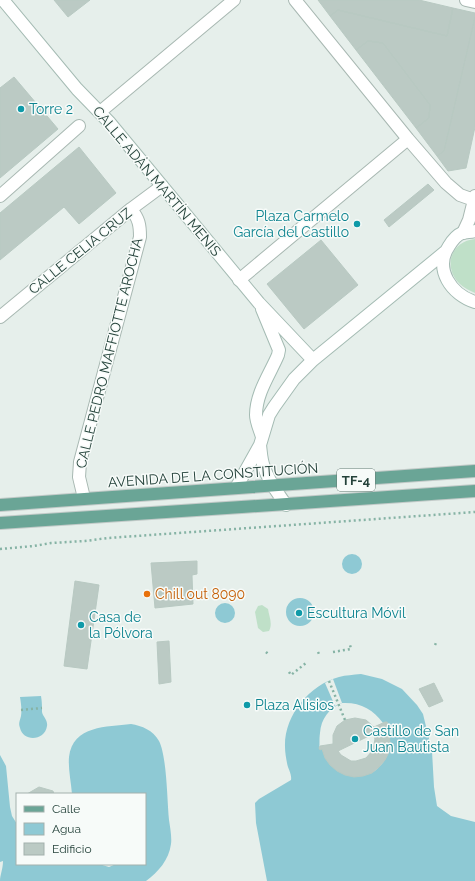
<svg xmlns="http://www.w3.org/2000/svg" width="475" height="881" font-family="Raleway,sans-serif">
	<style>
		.green { fill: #bfe0c8 }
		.water { fill: #8ec9d4; fill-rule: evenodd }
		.pier { fill: #e6efeb }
		.building { fill: #bbcac4; stroke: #b8c9c2; fill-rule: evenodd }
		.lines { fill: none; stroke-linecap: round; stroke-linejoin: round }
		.street-casing { stroke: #a8b8b2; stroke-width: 14 }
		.secondary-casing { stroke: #a4bbb3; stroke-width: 14 }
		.primary-casing { stroke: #c2cac8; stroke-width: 14 }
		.path { stroke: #86b3a5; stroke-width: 2.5; stroke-dasharray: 2 3; stroke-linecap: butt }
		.street { stroke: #fff; stroke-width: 12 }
		.secondary { stroke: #fff; stroke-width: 12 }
		.primary { stroke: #6aa596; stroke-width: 12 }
		.culture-dot { fill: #0f9aa8; stroke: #f7fbf9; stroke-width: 1.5 }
		.food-dot { fill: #e8710a; stroke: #f7fbf9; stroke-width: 1.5 }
		.labels { text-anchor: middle; stroke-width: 3; stroke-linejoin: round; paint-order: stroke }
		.shield { fill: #f7fbf9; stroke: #637a73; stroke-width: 1 }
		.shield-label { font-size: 13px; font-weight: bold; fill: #24423a }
		.culture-label { font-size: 14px; fill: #0d838f; stroke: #f7fbf9; text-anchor: start }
		.street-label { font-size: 14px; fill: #24423a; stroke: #f7fbf9 }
		.food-label { font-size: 14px; fill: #c56008; stroke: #f7fbf9; text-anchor: start }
	</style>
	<rect width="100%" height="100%" fill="#e6efeb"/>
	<path class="green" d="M475,239V293C468,290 461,286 457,281C443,263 453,241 475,239Z
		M262,605L268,609C269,616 273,624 269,631L263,632L258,628L255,612L258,606Z"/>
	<path class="water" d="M342 564a10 10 0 1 1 20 0a10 10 0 1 1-20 0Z
		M286 612a14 14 0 1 1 28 0a14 14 0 1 1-28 0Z
		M215 613a10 10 0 1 1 20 0a10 10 0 1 1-20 0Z
		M361,674L382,679L402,689L417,705L423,714L432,751L434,787L437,806L451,816L475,822V881H267L256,823L255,803L259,799L291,780C292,774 288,769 287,763C286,758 285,752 285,747C284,716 309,685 339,677C346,675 353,675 361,674ZM342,703C360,702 373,709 383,723L385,722H387C386,727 388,730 389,734C393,750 385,764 372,773L322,749H319C320,744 319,740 320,733C321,719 329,708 342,703Z
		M41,696C42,701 42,707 42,712C43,717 48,720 47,726C45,741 23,742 20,728C18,723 20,721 21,716C22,710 21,703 20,697Z
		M131,724C142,726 153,730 159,741C167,757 167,800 169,820C170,827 172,837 171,844C169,860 158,872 146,881H0C0,875 3,869 3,861L0,862V755L6,766L10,807L12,816L17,824V864H99L109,867L116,864H145V794H72C71,782 68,768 69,757C73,725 107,727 131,724Z"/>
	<path class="pier" d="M333,679L342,703L335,706L325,683Z"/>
	<path class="building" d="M54,0H90L68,17Z
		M318,0H419L453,8L447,36L338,10L330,16Z
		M453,8L475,13V17L444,151L437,156L416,128L429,118L430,105L383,43L368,41L356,50L330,16L338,10L447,36Z
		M475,17V127L466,168L448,171L437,156L444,151Z
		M368,41L383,43L430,105L429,118L416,128L356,50Z
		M14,77L58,129L0,178V88Z
		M79,147L116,193L79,224L64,207L0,260V213Z
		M428,184L434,190L389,227L384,220Z
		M321,240L358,285L304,329L267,284Z
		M197,561V574L192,575L193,604L155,608L151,563Z
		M75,581L99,585L87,669L64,666Z
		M169,641L171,682L159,684L157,642Z
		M434,683L443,701L429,707L419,689Z
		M355,718L366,720L374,727L385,722H387L388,724L386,726L389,734L390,743L389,752L385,760L379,767L372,773L363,776L354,777L345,775L337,771L330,765L325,758L322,749L320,750L319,748L320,746L333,744V735L337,726L345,720ZM373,734L375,739L373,750L366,758L356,761H351L341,755L338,751Z
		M39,787L53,791L54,794H27Z"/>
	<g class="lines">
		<g class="street-casing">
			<path id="street" d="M295,0L408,139L446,183L460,195L474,200
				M466,0L475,2
				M100,112L234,0
				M0,196L79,126
				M463,233L469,220L475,196
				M239,280L408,139
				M0,317L131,209L162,186
				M84,498L79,477L80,462L140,237C140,225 139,219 131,209"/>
		</g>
		<g class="secondary-casing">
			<path id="secondary" d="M3,0L77,89L110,123L259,303L313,360
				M475,231C471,232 466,232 462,233C457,235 452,241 449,246C433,269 452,295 475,302
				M262,309L279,350L278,355C270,374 256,393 256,415C256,422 260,430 262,437
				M260,445C261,452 261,460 264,467C268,481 278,493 286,505
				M236,488L260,445L269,415L274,407L294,379L313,360L445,252"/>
		</g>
		<g class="primary-casing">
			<path id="primary" d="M0,505L475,471
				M0,523C158,513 317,502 475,491"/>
		</g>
		<path class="path" d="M0,549L34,546L51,543L85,541L108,538L475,512
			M350,618V615
			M435,645L437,641
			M266,652L268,654
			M318,652L319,654
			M333,652L351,649L350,645
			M289,672L291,675L306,663
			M329,681L345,720
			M21,710L42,708"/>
		<use href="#street" class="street"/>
		<use href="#secondary" class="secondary"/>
		<use href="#primary" class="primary"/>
	</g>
	<g class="culture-dot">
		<circle cx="21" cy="109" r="4"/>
		<circle cx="357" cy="224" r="4"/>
		<circle cx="299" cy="613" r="4"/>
		<circle cx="81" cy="625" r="4"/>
		<circle cx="247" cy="705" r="4"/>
		<circle cx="355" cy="739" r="4"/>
	</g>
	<circle class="food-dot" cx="147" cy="594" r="4"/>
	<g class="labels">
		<rect class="shield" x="337" y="469" width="38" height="22" rx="3"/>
		<g class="shield-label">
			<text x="356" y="485">TF-4</text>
		</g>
		<g class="culture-label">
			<text x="29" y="114">Torre 2</text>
			<text x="349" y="221" text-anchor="end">Plaza Carmelo<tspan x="349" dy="16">García del Castillo</tspan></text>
			<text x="307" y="618">Escultura Móvil</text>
			<text x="89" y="622">Casa de<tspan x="89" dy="16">la Pólvora</tspan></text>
			<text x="255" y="710">Plaza Alisios</text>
			<text x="363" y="736">Castillo de San<tspan x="363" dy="16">Juan Bautista</tspan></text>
		</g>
		<g class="street-label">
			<text transform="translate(157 181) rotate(50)" y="5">CALLE ADÁN MARTÍN MENIS</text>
			<text transform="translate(80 251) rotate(-39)" y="5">CALLE CELIA CRUZ</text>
			<text transform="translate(109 353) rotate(-76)" y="5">CALLE PEDRO MAFFIOTTE AROCHA</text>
			<text transform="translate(213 475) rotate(-4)" y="5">AVENIDA DE LA CONSTITUCIÓN</text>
		</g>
		<g class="food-label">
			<text x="155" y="599">Chill out 8090</text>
		</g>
	</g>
	<rect x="16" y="793" width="130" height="72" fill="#f7fbf9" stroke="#a3b1ad"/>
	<rect x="24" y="806" width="20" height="6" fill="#6aa596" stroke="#a3b1ad"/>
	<text x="52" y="813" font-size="12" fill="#24423a">Calle</text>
	<rect x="24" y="823" width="20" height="12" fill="#8ec9d4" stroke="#a3b1ad"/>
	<text x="52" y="833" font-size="12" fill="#24423a">Agua</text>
	<rect x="24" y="843" width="20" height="12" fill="#bbcac4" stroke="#a3b1ad"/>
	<text x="52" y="853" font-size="12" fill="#24423a">Edificio</text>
</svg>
